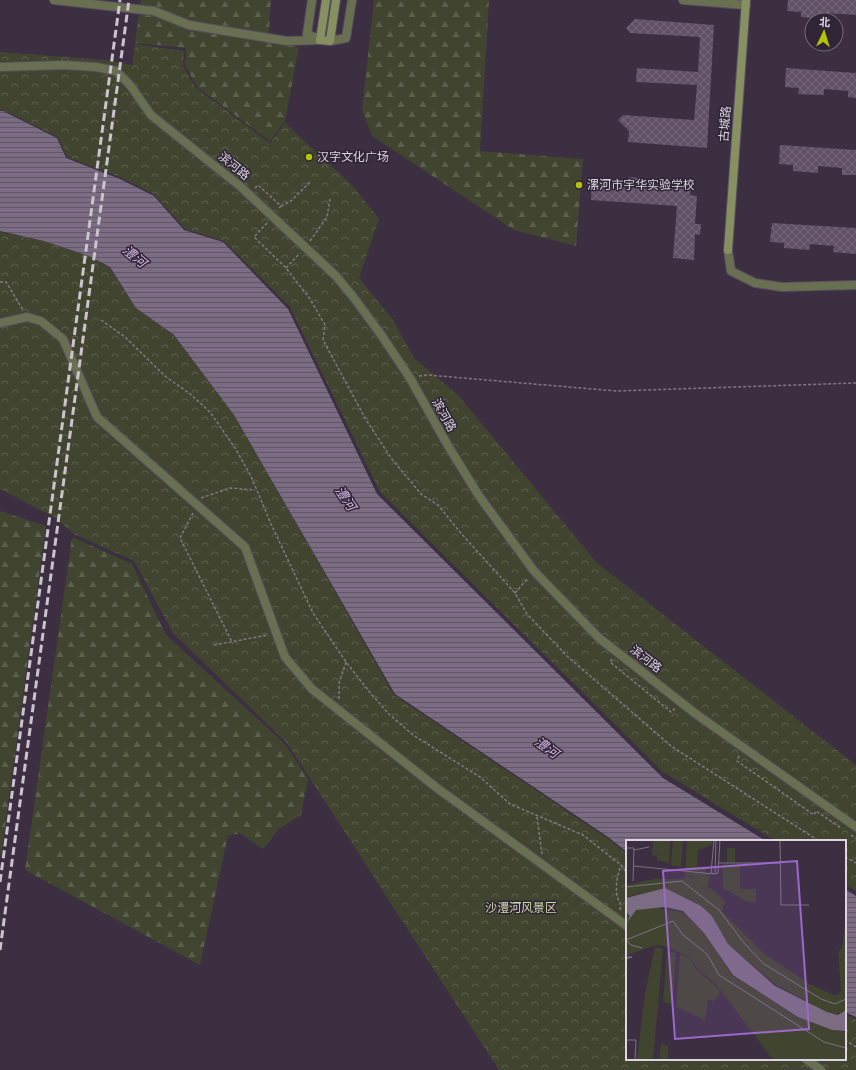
<svg xmlns="http://www.w3.org/2000/svg" width="856" height="1070" font-family="'Roboto Condensed','Noto Sans SC',sans-serif">
	<style>
		.forest { fill: url(#forest-firs) }
		.park { fill: url(#park-crowns) }
		.water { fill: url(#water-rules) }
		.building { fill: url(#building-cross-hatch) }
		.lines { fill: none; stroke-linecap: round; stroke-linejoin: round }
		.street-casing { stroke: #584d5e; stroke-width: 10 }
		.secondary-casing { stroke: #584d5e; stroke-width: 10 }
		.path { stroke: #817786; stroke-width: 1.5; stroke-dasharray: 3 2; stroke-linecap: butt }
		.street { stroke: #696f51; stroke-width: 8 }
		.secondary { stroke: #869060; stroke-width: 8 }
		.rail { stroke: #cbc4cf; stroke-width: 3; stroke-dasharray: 8 4; stroke-linecap: butt }
		.poi-dot { fill: #afc505; stroke: #302536; stroke-width: 1.5 }
		.labels { text-anchor: middle; stroke-width: 3; stroke-linejoin: round; paint-order: stroke }
		.street-label { font-size: 12px; fill: #ddd6e1; stroke: #302536 }
		.poi-label { font-size: 12px; fill: #ddd6e1; stroke: #302536; text-anchor: start }
		.park-label { font-size: 12px; fill: #cfdaa5; stroke: #302536 }
		.water-label { font-size: 13px; font-style: italic; fill: #d7b9e7; stroke: #302536 }
		.inset-road { fill: none; stroke: #7c7281; stroke-width: 1 }
		.view { fill: #9d68cb; fill-opacity: 0.15; stroke: #9d68cb; stroke-width: 2 }
		.inset-edge { fill: none; stroke: #ddd6e1; stroke-width: 2 }
	</style>
	<defs>
		<pattern id="forest-firs" width="22" height="20" patternUnits="userSpaceOnUse"><rect width="22" height="20" fill="#414530"/><path d="M5 1l3.5 6h-7zM16 11l3.5 6h-7z" fill="#5c5f4e"/></pattern>
		<pattern id="park-crowns" width="20" height="18" patternUnits="userSpaceOnUse"><rect width="20" height="18" fill="#414530"/><path d="M2 6a3 3 0 1 1 6 0M12 15a3 3 0 1 1 6 0" fill="none" stroke="#5c5f4e"/></pattern>
		<pattern id="water-rules" width="6" height="5" patternUnits="userSpaceOnUse"><rect width="6" height="5" fill="#7b6b83"/><path d="M0 2.5h6" fill="none" stroke="#615867"/></pattern>
		<pattern id="building-cross-hatch" width="8" height="8" patternUnits="userSpaceOnUse"><rect width="8" height="8" fill="#605167"/><path d="M0 0l8 8M0 8l8-8" fill="none" stroke="#76697c"/></pattern>
	</defs>
	<rect width="100%" height="100%" fill="#3b2f41"/>
	<path class="forest" d="M141,0H271L268,43L299,47L285,121L270,141L197,87L185,65L186,48L135,43Z
		M374,0H489L480,151L583,159L576,246L514,230L372,136L362,110Z
		M0,511L46,526L1,856H0Z
		M72,537L132,564L166,635L285,744L308,779L301,815L279,829L263,849L240,833L228,836L200,965L25,870Z"/>
	<path class="park" d="M135,44L184,51L183,66L196,88L270,143L285,123L352,185L379,219L359,278L393,320L414,358L458,395L597,563L856,765V891L845,884V841H776L663,772L380,492L290,307L224,241L185,229L155,195L120,177L67,157L58,137L3,110H0V52L106,60L132,65Z
		M0,232L44,241L89,256L110,268L136,308L174,336L234,415L394,695L607,838L627,854V1059H845V1014L856,1019V1070H499L287,743L173,633L134,561L74,534L54,517L0,489Z"/>
	<path class="water" d="M0,111H3L57,138L66,158L120,179L154,196L184,230L223,242L288,309L377,494L663,778L766,841H627V852L608,837L395,694L234,415L174,335L136,308L110,267L89,256L44,241L0,231Z
		M845,889L856,896V1017L845,1012Z"/>
	<path class="building" d="M788,0H856V15L826,13V19L801,17V12L787,11Z
		M635,19L714,25L707,148L628,142L629,131L618,120L623,115L694,120L697,85L636,82L637,68L698,72L700,37L630,33L626,28Z
		M786,68L856,73V98L848,97V91L824,89V95L798,94L799,88L785,87Z
		M780,145L856,150V175H842V168L818,166V173L793,171V165L779,164Z
		M628,177L639,178V183L691,187L690,195L697,196L695,224H701L700,235L695,234L694,260L673,258L677,206L591,200L592,180L628,182Z
		M772,223L856,228V254L833,252L834,246L810,244L809,250L784,248V243L770,242Z"/>
	<g class="lines">
		<g class="street-casing">
			<path id="street" d="M54,0L154,11L189,25L287,41L320,40
				M312,0L307,34L319,39
				M683,0L746,5
				M330,41L346,38L352,0
				M0,67L64,65L96,67L116,71L130,85L151,115L241,187L336,276L354,298L382,336L410,378L447,444L479,496L534,571L599,638L696,714L856,827
				M728,250L731,271L755,283L782,287L856,285
				M0,323L27,317L41,321L63,339L97,417L245,547L285,657L312,689L437,788L627,926
				M806,1059L821,1070"/>
		</g>
		<g class="secondary-casing">
			<path id="secondary" d="M326,0L320,40L330,41L336,0
				M728,250L746,0"/>
		</g>
		<path class="path" d="M255,188L258,185L281,206L278,209
			M281,206L291,201L311,181
			M267,223L254,237L286,268L310,299L325,325L323,340L365,418L391,458L421,494L438,505L459,531L515,593L527,614L567,656L671,746L819,841
			M310,241L327,217L330,199
			M286,268L300,253
			M0,282H6L23,310
			M101,320L125,337L166,377L189,393L210,412L235,448L251,476L271,524L313,613L346,662L372,695L389,714L413,735L480,777L510,804L583,835L621,865L627,873
			M419,376L428,375L616,391L856,383
			M201,498L230,488L255,490
			M193,513L180,538L232,642
			M515,593L528,578
			M214,645L268,635
			M612,659L610,662L671,712L674,709L676,711
			M339,699V683L346,662
			M739,756L737,761L814,815L816,811L841,828
			M537,817L542,854
			M851,835L856,838
			M845,857L856,863
			M620,910C622,903 618,901 617,895C615,885 618,874 621,865
			M845,1040L856,1047"/>
		<use href="#street" class="street"/>
		<use href="#secondary" class="secondary"/>
		<path class="rail" d="M0,882L120,0
			M0,950L129,0"/>
	</g>
	<g class="poi-dot">
		<circle cx="309" cy="157" r="4"/>
		<circle cx="579" cy="185" r="4"/>
	</g>
	<g class="labels">
		<g class="street-label">
			<text transform="translate(725 124) rotate(-86)" y="4">古城路</text>
			<text transform="translate(234 166) rotate(39)" y="4">滨河路</text>
			<text transform="translate(444 415) rotate(61)" y="4">滨河路</text>
			<text transform="translate(646 659) rotate(38)" y="4">滨河路</text>
		</g>
		<g class="poi-label">
			<text x="317" y="161">汉字文化广场</text>
			<text x="587" y="189">漯河市宇华实验学校</text>
		</g>
		<g class="park-label">
			<text x="521" y="912">沙澧河风景区</text>
		</g>
		<g class="water-label">
			<text transform="translate(135 256) rotate(40)" y="5">澧河</text>
			<text transform="translate(346 498) rotate(56)" y="5">澧河</text>
			<text transform="translate(547 747) rotate(36)" y="5">澧河</text>
		</g>
	</g>
	<g transform="translate(626 840)">
		<rect width="220" height="220" fill="#3b2f41"/>
		<path d="M27,0H44L43,23L31,20V15L26,16ZM47,0H57L55,27L45,25ZM61,0H87L86,4L79,8L72,10L71,26L80,27V34L84,35L81,50L69,42L67,36H59ZM96,24H114V49H130V63L120,61L97,48ZM29,107L37,109L27,220H11L19,153ZM41,111L50,113L47,165L37,162ZM54,114L64,118L70,129L94,150L93,155L88,161L82,160L79,180L50,167ZM35,203L42,206V220H33Z" fill="#414530"/>
		<path d="M59,36L66,37L69,42L81,50L83,47L94,56L99,61L96,71L137,113L185,145L210,156L215,151L212,112L216,108L220,77V170L212,174L201,172L150,145L102,104L86,76L63,60L39,48L0,57V45L28,39H58ZM25,67L57,72L78,93L106,135L172,177L206,190L220,192V220H147L90,144L71,128L64,117L39,106L29,105L0,116V72Z" fill="#414530"/>
		<path d="M101,8H109V22H101Z" fill="#414530"/>
		<path d="M39,48L75,66L86,76L102,104L149,146L201,172L212,175L220,170V191L206,190L172,177L107,135L78,93L57,71L39,67L10,70L0,84L4,76L0,72V58Z" fill="#7b6b83"/>
		<path class="inset-road" d="M154,0L155,65H183M0,8H8L7,41M8,10L23,7M92,23H154M8,26L88,34L85,33L88,0M89,34L92,33L94,0M89,34L90,0M0,47L56,41L93,70L118,103L138,124L195,159L209,164L220,159M0,100L47,81L57,95L81,114L93,135L198,202L220,208M0,100L5,105L16,108M0,117H6L0,119M0,200H10L9,220"/>
		<path class="view" d="M171,21L183,189L49,199L37,31Z"/>
		<rect width="220" height="220" class="inset-edge"/>
	</g>
	<g transform="translate(824 32) rotate(4)"><circle r="19" fill="#302536" stroke="#756c7a"/>
	<path d="M0-3L7 15L0 10L-7 15Z" fill="#afc505"/>
	<text y="-6" font-size="11" font-weight="bold" text-anchor="middle" fill="#ddd6e1">北</text>
	</g>
</svg>
